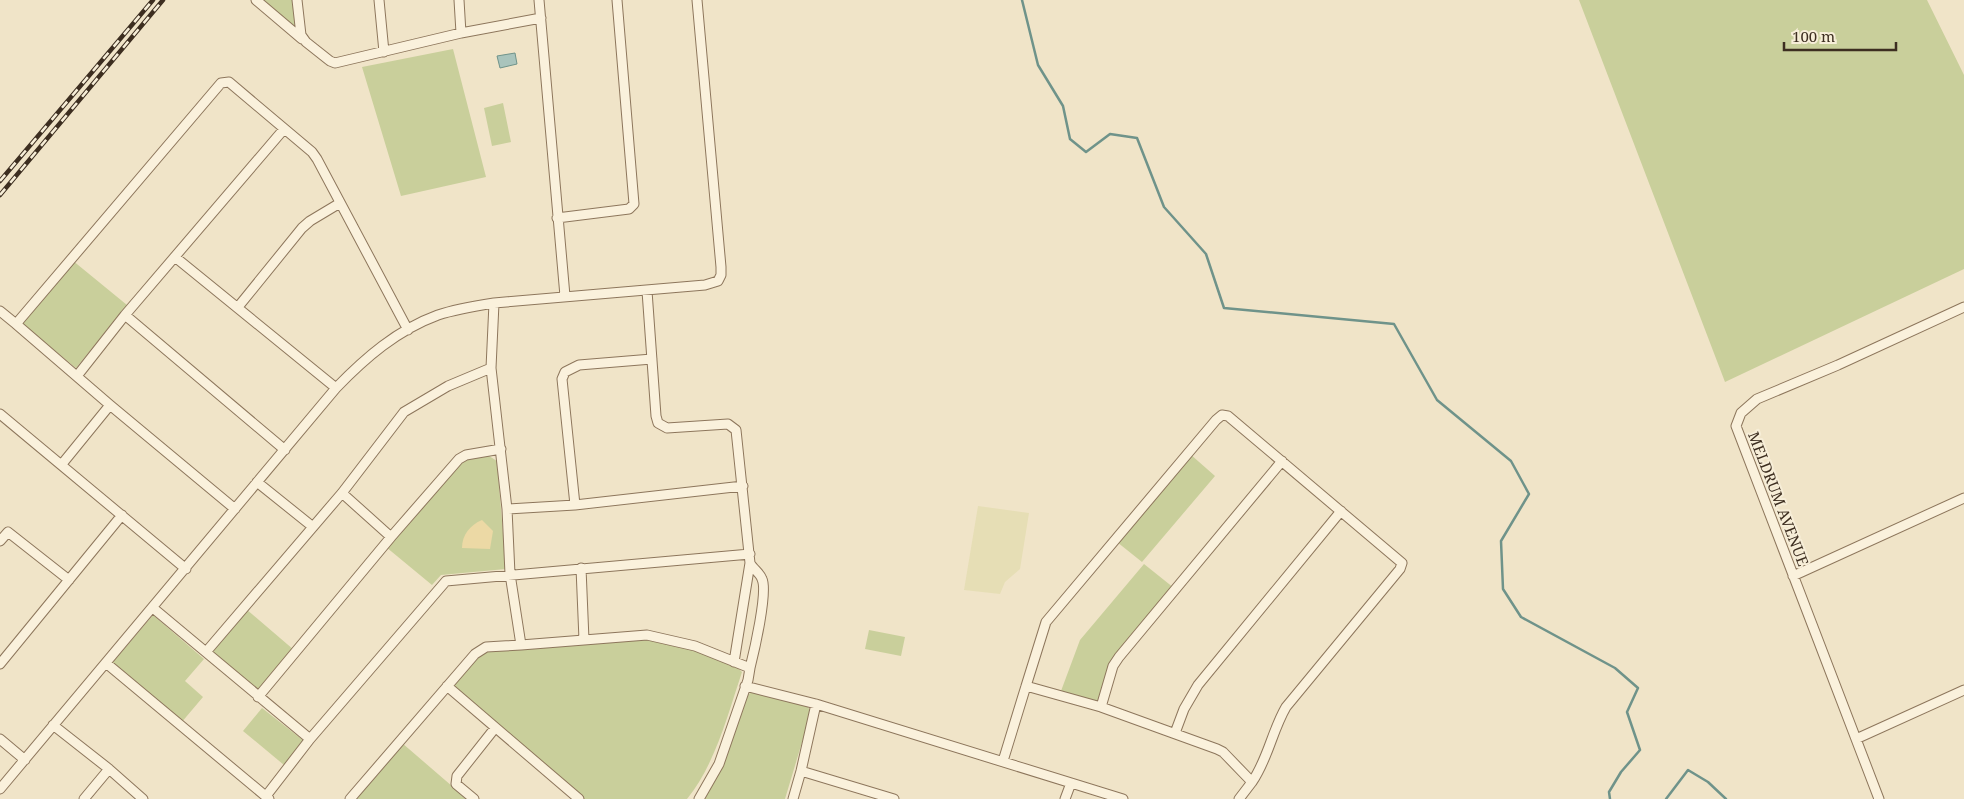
<svg xmlns="http://www.w3.org/2000/svg" width="1964" height="799" font-family="'Noto Serif',serif">
	<style>
		.farmland { fill: #e6deb5 }
		.green { fill: #c9cf9b }
		.sand { fill: #ecd9a5 }
		.water { fill: #a9c4bc; stroke: #6f938a }
		.lines { fill: none; stroke-linecap: round; stroke-linejoin: round }
		.stream { stroke: #6f938a; stroke-width: 2.5 }
		.minor-casing { stroke: #8d765c; stroke-width: 11 }
		.minor { stroke: #faf1dc; stroke-width: 9 }
		.rail-casing { stroke: #3d2e20; stroke-width: 4.5 }
		.rail { stroke: #f7eed8; stroke-width: 2.5; stroke-dasharray: 8; stroke-linecap: butt }
		.labels { text-anchor: middle; stroke-width: 4; stroke-linejoin: round; paint-order: stroke }
		.street-label { font-size: 15px; fill: #3d2e20; stroke: #f7eed8 }
	</style>
	<rect width="100%" height="100%" fill="#f0e4c8"/>
	<path class="farmland" d="M978,506L1029,513L1020,569L1005,582L1000,594L964,590Z"/>
	<path class="green" d="M260,0H295L298,33Z
		M1579,0H1927L1964,75V269L1725,382Z
		M453,49L486,177L401,196L362,67Z
		M503,103L511,142L492,146L484,108Z
		M72,260L127,305L76,368L21,323Z
		M1190,454L1215,476L1142,562L1117,542Z
		M489,456L497,461L506,569L441,575L432,585L386,547L460,463L467,458Z
		M1144,564L1174,588L1123,647L1100,704L1061,691L1080,640Z
		M246,609L294,650L258,693L210,651Z
		M153,615L204,659L185,681L203,697L181,723L112,663Z
		M869,630L905,637L901,656L865,649Z
		M647,636L670,641L734,664L742,672C728,714 715,765 687,799H582L449,686L486,649Z
		M752,692L808,707L811,712L785,799H702L746,696Z
		M262,708L304,741L284,765L243,731Z
		M402,743L467,799H354Z"/>
	<path class="sand" d="M482,520L493,531L490,549L462,548C462,535 470,525 482,520Z"/>
	<path class="water" d="M515,53L517,64L500,68L497,56Z"/>
	<g class="lines">
		<path class="stream" d="M1022,0L1038,65L1063,106L1070,139L1086,152L1110,134L1137,138L1164,207L1206,254L1224,308L1394,324L1437,400L1511,461L1529,494L1501,541L1503,589L1521,617L1615,668L1638,688L1627,712L1640,750L1621,772L1609,792L1610,799
			M1666,799L1688,770L1708,782L1726,799"/>
		<g class="minor-casing">
			<path id="minor" d="M256,0L302,39
				M297,0L301,35L306,42L330,61L335,63L461,33L541,18
				M379,0L384,52
				M459,0L461,33
				M539,0L565,296
				M557,218L629,209L634,204L617,0
				M175,257L336,388
				M494,303L491,368L507,509L510,574L521,645L647,635L695,646L750,668C754,652 768,592 762,579C760,573 753,569 750,563L736,430L728,424L667,428L658,423L656,416L647,291
				M238,307L302,228L310,221L340,203
				M0,311L16,324
				M125,315L285,450
				M652,359L579,365L565,372L562,379L575,505L743,486
				M77,376L125,315L284,129
				M0,414L186,569
				M62,464L110,405
				M257,482L313,527
				M342,493L391,537
				M235,509L110,405L16,324L221,83L229,82L312,152L317,159L408,330
				M507,509L575,505
				M0,541L8,532L69,580
				M581,568L584,640
				M1793,576L1964,498
				M153,608L310,739
				M206,652L342,493L404,412L448,386L491,368
				M734,662L750,563
				M106,663L269,799
				M0,664L122,515
				M447,686L579,799
				M745,686L816,704L1123,799
				M1026,686L1046,622L1216,420L1222,415L1228,416L1402,563L1400,569L1286,707C1272,731 1268,759 1252,782
				M258,697L391,537L459,459L466,455L501,449
				M1101,707L1113,666L1119,657L1282,461
				M53,725L109,769L143,799
				M1175,733L1184,709L1198,685L1341,511
				M0,739L25,760
				M1856,739L1964,690
				M1003,761L1026,686L1101,707L1217,749L1223,752L1252,782L1239,799
				M801,771L894,799
				M0,789L336,388C365,358 397,330 438,315C456,309 475,306 494,303L705,285L718,281L721,275V267L697,0
				M266,796L310,739L446,581L750,554
				M84,799L109,769
				M350,799L475,654L486,647L521,645
				M474,799L456,784L457,776L495,728
				M699,799L719,764L748,680L750,668
				M793,799L801,771L816,704
				M1065,799L1071,783
				M1879,799L1736,426L1741,413L1757,399L1838,365L1964,307"/>
		</g>
		<use href="#minor" class="minor"/>
		<g class="rail-casing">
			<path id="rail" d="M0,181L153,0
				M0,195L163,0"/>
		</g>
		<use href="#rail" class="rail"/>
	</g>
	<g class="labels">
		<g class="street-label">
			<text transform="translate(1778 499) rotate(69)" y="5">MELDRUM AVENUE</text>
		</g>
	</g>
	<path d="M1784 42v8h112v-8" fill="none" stroke="#3d2e20" stroke-width="2.5"/>
	<text x="1792" y="42" font-size="15" fill="#3d2e20" stroke="#f7eed8" stroke-width="4" paint-order="stroke">100 m</text>
</svg>
